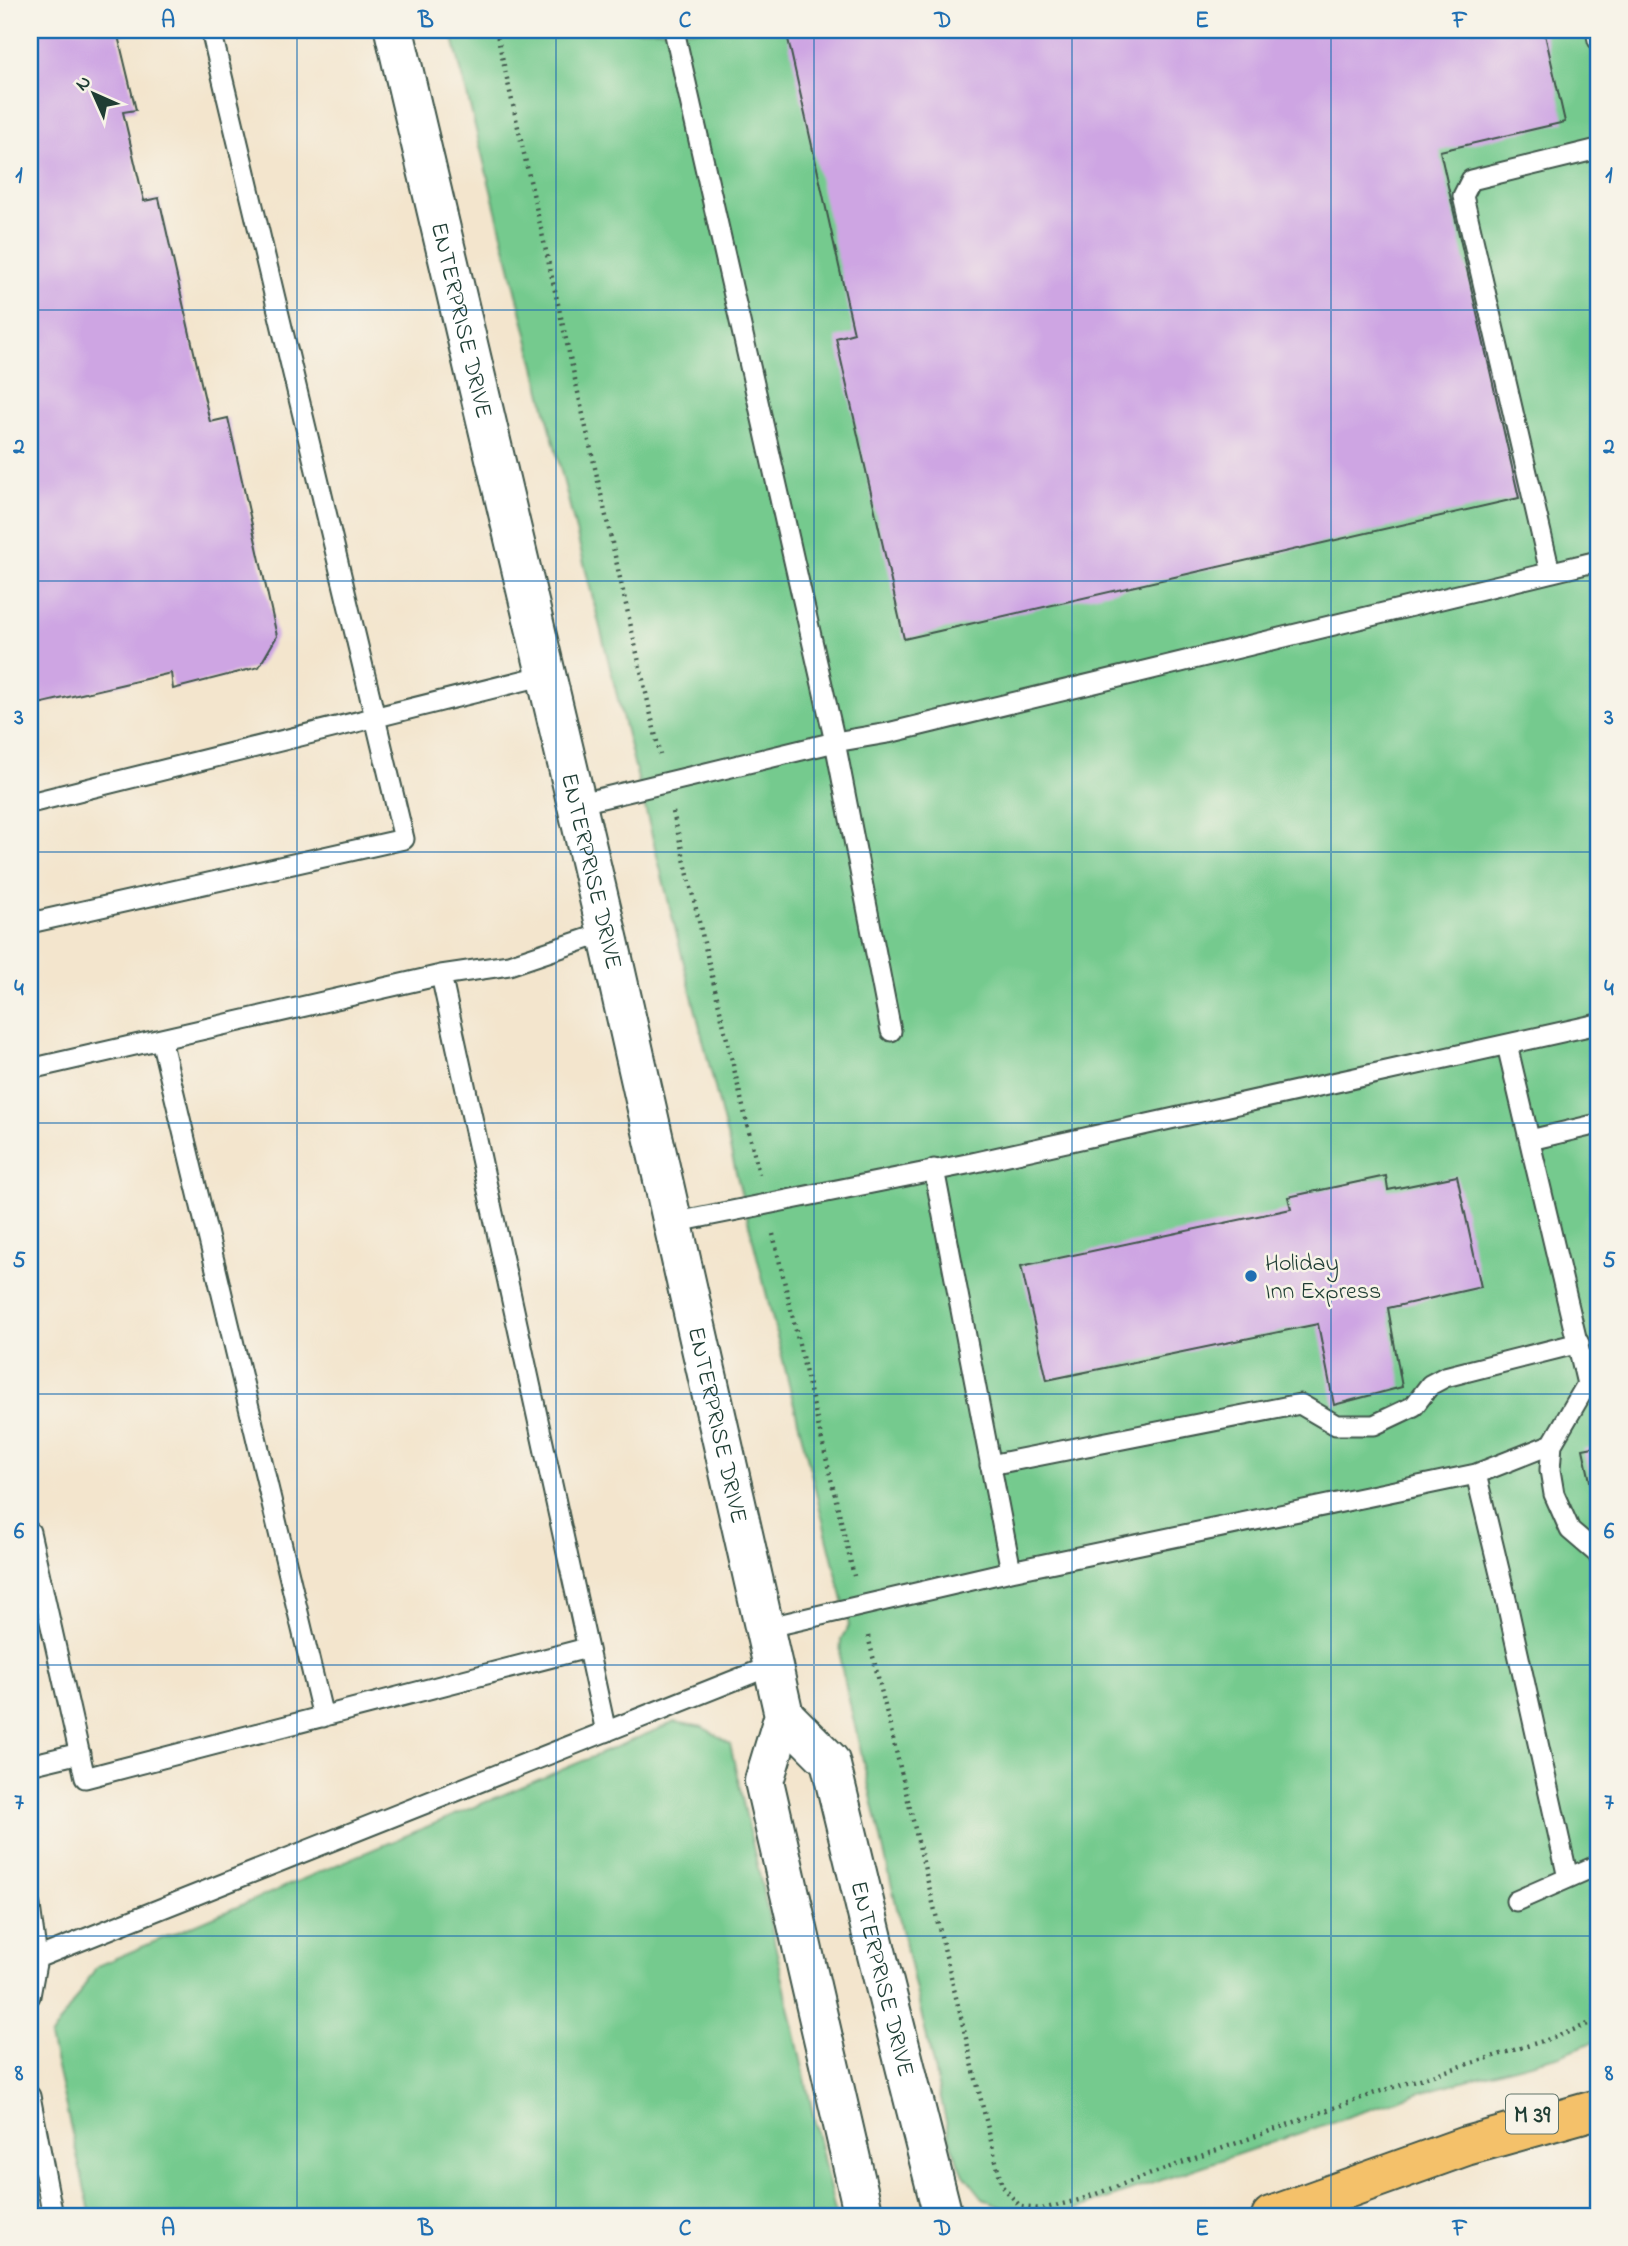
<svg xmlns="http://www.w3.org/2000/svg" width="1628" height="2246" font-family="'Indie Flower',sans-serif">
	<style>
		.green { fill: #75ca8e; stroke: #4a8461; stroke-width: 2 }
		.building { fill: #cea5e3 }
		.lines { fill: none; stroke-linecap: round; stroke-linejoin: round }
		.lane-casing { stroke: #3f564b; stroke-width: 23 }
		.street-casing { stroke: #3f564b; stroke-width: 42 }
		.highway-casing { stroke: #3f564b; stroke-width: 42 }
		.path { stroke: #3f564b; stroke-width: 4.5; stroke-dasharray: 2 5; stroke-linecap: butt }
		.lane { stroke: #fff; stroke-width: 19 }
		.street { stroke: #fff; stroke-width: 38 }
		.highway { stroke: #f4c16b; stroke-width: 38 }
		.grid { fill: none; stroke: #1f6fb2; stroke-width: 2; stroke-opacity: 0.55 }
		.poi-dot { fill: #1f6fb2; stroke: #f7f3e8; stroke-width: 2.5 }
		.labels { text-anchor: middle; stroke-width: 5; stroke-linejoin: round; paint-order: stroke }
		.shield { fill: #f7f3e8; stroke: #60746a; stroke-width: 2 }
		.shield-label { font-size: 23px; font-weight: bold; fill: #1f3d34 }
		.street-label { font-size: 24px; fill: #1f3d34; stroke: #f7f3e8 }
		.poi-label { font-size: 24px; fill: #1f3d34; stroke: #f7f3e8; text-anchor: start }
		.neatline { fill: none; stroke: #1f6fb2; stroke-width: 2.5 }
		.grid-label { font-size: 23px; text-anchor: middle; font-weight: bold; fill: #1f6fb2 }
	</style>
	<rect width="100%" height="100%" fill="#f7f3e8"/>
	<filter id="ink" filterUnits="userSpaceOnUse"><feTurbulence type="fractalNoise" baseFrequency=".0143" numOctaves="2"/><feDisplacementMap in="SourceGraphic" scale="14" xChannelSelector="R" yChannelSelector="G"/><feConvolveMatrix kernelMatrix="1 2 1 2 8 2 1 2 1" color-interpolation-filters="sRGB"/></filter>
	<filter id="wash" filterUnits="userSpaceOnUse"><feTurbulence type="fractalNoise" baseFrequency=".00686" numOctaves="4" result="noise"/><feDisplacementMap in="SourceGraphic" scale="28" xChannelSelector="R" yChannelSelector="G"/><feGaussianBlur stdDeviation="1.57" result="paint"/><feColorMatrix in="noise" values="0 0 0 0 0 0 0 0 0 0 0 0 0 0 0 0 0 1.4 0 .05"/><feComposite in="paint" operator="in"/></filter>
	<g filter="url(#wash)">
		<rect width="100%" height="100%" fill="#f3e5cd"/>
		<path class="green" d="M451,30H1598V2040L1560,2055L1418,2093L1056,2216H1020L983,2198L964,2174L952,2147L840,1661L841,1639L849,1625Z
			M675,1722L703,1727L730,1744L836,2216H91L50,2038L97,1966Z"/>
		<g id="blocks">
			<path class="building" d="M30,30H133V32L118,36L136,110L123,112L144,201L159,198L210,422L228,418L277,636L259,667L173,689L171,673L30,706Z
				M786,30H1544L1565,122L1440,151L1519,498L904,639L836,338L854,333Z
				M1386,1176L1388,1190L1457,1176L1481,1287L1388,1308L1402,1387L1334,1405L1318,1324L1047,1380L1021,1266L1291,1209L1288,1197Z
				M1598,1446V1512L1597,1513L1583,1449Z"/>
		</g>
	</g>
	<g filter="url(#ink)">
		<use href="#blocks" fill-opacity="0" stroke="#3f564b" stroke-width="2"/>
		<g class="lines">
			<g class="lane-casing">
				<path id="lane" d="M674,30L835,742L891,1031
					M1596,30L1598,40
					M1550,572L1463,196L1471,180L1598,149
					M30,803L546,675
					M577,804L835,742L888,733L1598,561
					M30,923L404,839L211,30
					M441,975L509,965L607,932
					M161,1039L323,1717
					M1507,1045L1587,1384L1552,1444L1550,1470L1554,1494L1570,1530L1598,1554
					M30,1069L441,975L606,1732
					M1530,1140L1598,1124
					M934,1169L1011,1571
					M672,1223L972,1163L1598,1024
					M990,1465L1300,1404L1336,1425H1374L1414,1406L1430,1385L1445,1377L1579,1343
					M1476,1474L1506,1599L1568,1878
					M30,1532L85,1778L587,1648
					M765,1628L1011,1571L1476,1474L1552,1444
					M30,1765L80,1753
					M1516,1901L1598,1865
					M30,1906L37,1958L30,1996
					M37,1958L773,1665
					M30,2096L53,2216"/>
			</g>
			<g class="street-casing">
				<g id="street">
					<path id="s1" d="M394,30L609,941L784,1715L764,1781L864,2216"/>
					<path id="s2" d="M784,1715L830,1761L876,1951L943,2216"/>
				</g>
			</g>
			<g class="highway-casing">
				<path id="highway" d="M1271,2216L1466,2146L1598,2109"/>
			</g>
			<path class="path" d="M496,30L660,755
				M673,812L759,1174
				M773,1234L854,1576
				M868,1636L1002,2186L1021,2207L1042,2209L1079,2200L1378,2092L1556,2037L1598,2020"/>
			<use href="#lane" class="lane"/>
			<use href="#street" class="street"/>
			<use href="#highway" class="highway"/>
		</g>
	</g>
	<path class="grid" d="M297,30V2216M556,30V2216M814,30V2216M1072,30V2216M1331,30V2216M30,310H1598M30,581H1598M30,852H1598M30,1123H1598M30,1394H1598M30,1665H1598M30,1936H1598"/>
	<circle class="poi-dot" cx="1251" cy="1276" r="7"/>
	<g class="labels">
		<rect class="shield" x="1506" y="2094.5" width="52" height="39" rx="5"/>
		<g class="shield-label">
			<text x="1532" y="2122">M 39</text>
		</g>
		<g class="street-label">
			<text dy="8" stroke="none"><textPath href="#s1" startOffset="298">ENTERPRISE DRIVE</textPath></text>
			<text dy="8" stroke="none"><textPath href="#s1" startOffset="864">ENTERPRISE DRIVE</textPath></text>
			<text dy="8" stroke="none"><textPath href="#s1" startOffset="1432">ENTERPRISE DRIVE</textPath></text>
			<text dy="8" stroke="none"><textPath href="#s2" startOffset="289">ENTERPRISE DRIVE</textPath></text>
		</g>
		<g class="poi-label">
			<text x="1265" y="1270">Holiday<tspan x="1265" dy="28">Inn Express</tspan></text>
		</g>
	</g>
	<rect width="1628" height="2246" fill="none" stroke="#f7f3e8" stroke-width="77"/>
	<g transform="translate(94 94) rotate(315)" stroke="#f7f3e8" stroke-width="5" paint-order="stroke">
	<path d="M0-5L12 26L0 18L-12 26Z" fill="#1f3d34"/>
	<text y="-10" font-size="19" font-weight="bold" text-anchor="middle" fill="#1f3d34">N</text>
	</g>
	<rect x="38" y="38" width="1552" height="2170" class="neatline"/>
	<g class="grid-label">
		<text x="168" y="27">A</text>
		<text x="426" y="27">B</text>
		<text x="685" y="27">C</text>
		<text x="943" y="27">D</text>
		<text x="1202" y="27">E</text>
		<text x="1460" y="27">F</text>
		<text x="19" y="182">1</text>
		<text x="1609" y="182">1</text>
		<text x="19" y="453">2</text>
		<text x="1609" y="453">2</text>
		<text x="19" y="724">3</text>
		<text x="1609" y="724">3</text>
		<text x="19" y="995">4</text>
		<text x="1609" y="995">4</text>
		<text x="19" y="1267">5</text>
		<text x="1609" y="1267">5</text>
		<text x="19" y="1538">6</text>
		<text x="1609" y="1538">6</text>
		<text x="19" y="1809">7</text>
		<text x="1609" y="1809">7</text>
		<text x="19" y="2080">8</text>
		<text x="1609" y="2080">8</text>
		<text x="168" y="2235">A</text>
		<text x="426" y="2235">B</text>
		<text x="685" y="2235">C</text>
		<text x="943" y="2235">D</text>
		<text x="1202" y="2235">E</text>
		<text x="1460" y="2235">F</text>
	</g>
</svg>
